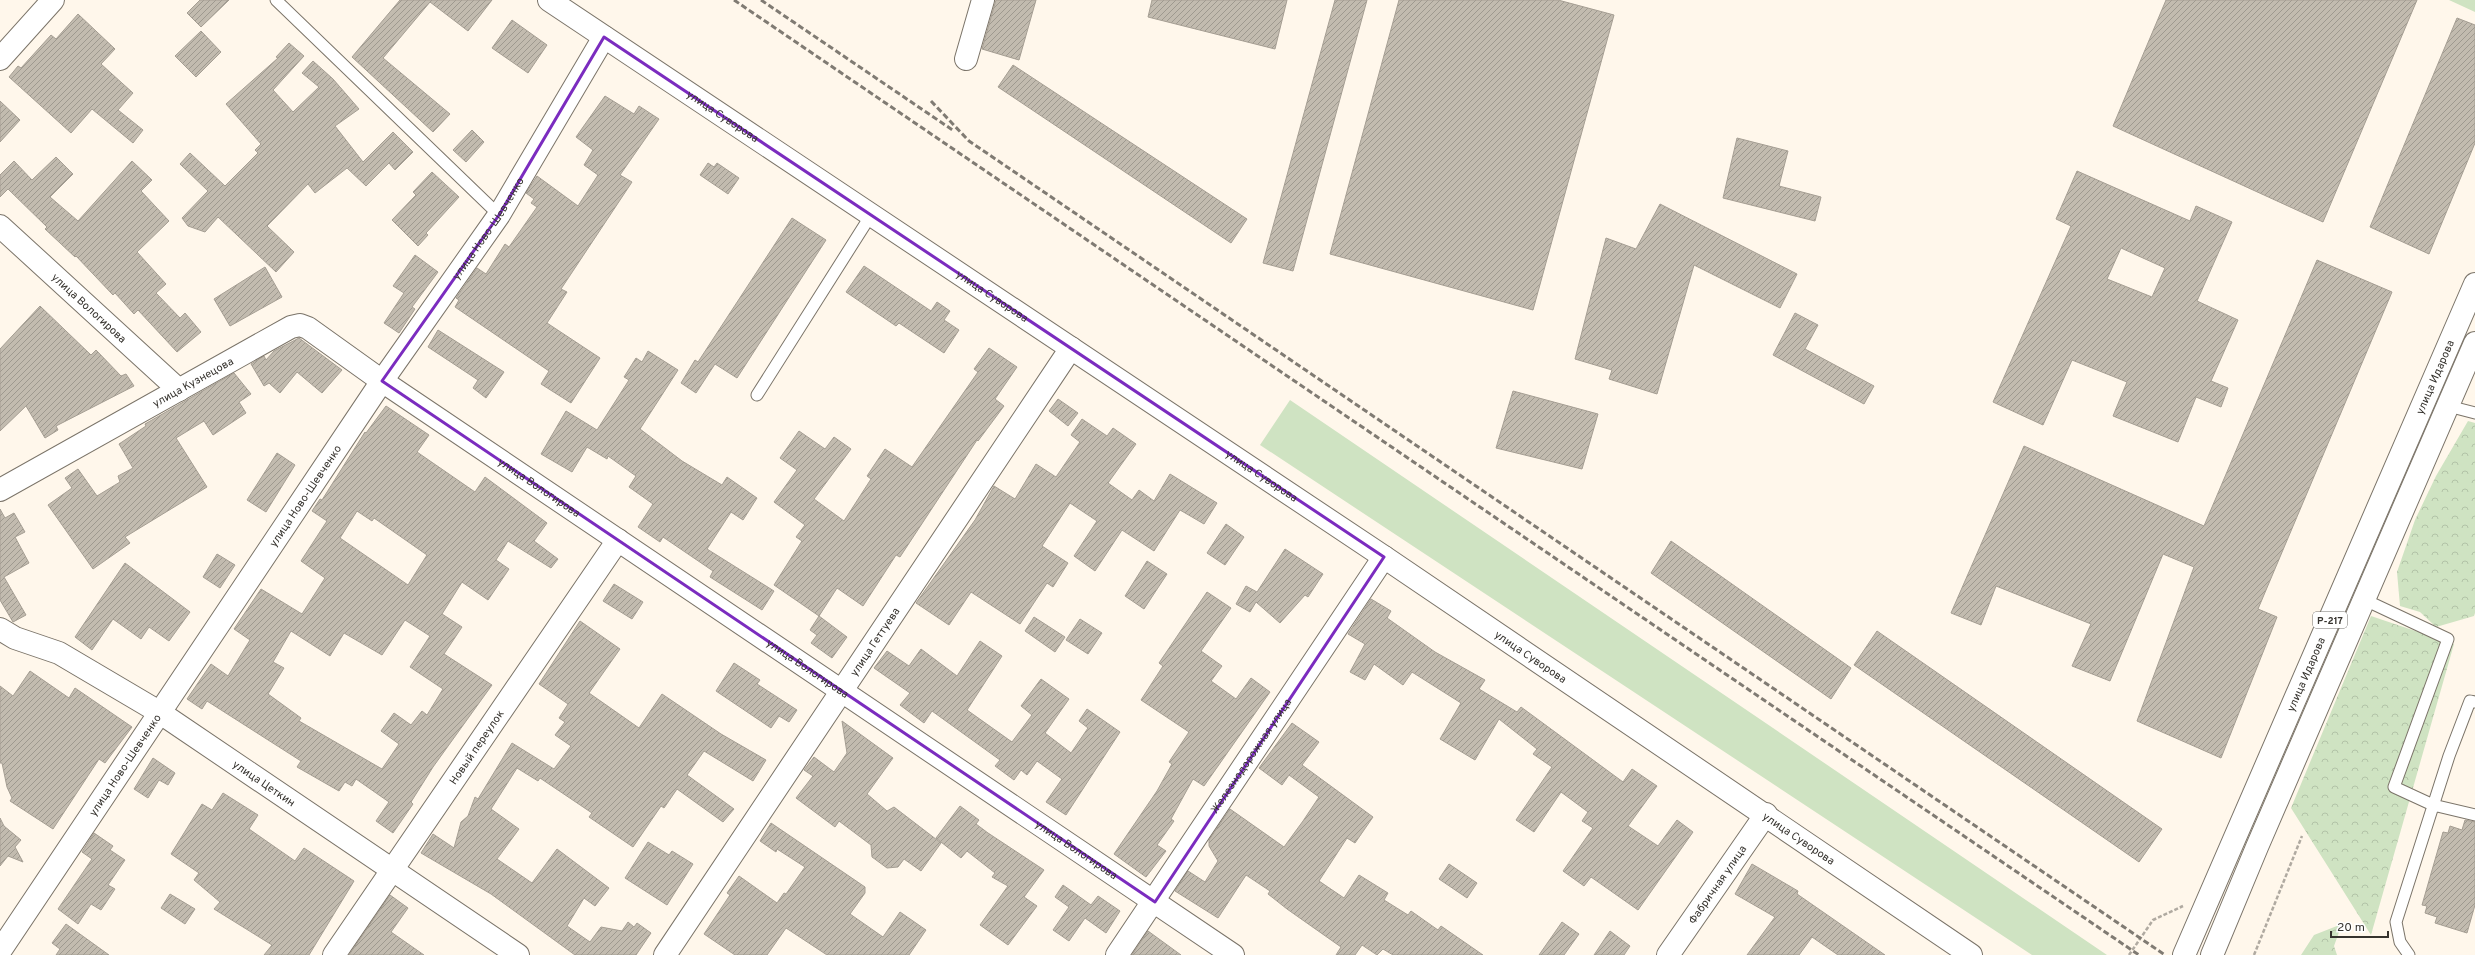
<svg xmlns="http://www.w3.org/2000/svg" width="2475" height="955" font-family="Overpass,sans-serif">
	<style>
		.grass { fill: #cfe3c2 }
		.forest { fill: url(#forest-crowns) }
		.building { fill: url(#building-hatch); stroke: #a59e93; fill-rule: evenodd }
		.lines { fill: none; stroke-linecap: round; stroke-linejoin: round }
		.lane-casing { stroke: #7b7469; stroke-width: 13 }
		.street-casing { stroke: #7b7469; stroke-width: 24 }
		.secondary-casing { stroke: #7b7469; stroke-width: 24 }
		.primary-casing { stroke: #7b7469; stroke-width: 24 }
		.path { stroke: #b0aaa1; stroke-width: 2.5; stroke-dasharray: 4 2; stroke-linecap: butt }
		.lane { stroke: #fff; stroke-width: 11 }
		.street { stroke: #fff; stroke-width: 22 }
		.secondary { stroke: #fff; stroke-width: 22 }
		.primary { stroke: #fff; stroke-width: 22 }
		.rail { stroke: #807b73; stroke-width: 3; stroke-dasharray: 6 3; stroke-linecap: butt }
		.marked { fill: none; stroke: #7b2cbf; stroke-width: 3; stroke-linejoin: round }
		.labels { text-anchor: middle; stroke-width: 3.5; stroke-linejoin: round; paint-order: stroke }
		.shield { fill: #fff; stroke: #72706d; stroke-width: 1 }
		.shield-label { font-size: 10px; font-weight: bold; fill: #36332e }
		.street-label { font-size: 11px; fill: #36332e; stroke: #fff }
	</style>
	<defs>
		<pattern id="forest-crowns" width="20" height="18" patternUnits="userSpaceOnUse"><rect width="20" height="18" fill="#cfe3c2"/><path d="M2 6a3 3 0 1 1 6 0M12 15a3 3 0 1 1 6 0" fill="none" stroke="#b2c3a7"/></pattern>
		<pattern id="building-hatch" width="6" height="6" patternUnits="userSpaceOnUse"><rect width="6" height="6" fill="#c2bbaf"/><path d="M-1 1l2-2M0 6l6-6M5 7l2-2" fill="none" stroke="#9e998f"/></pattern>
	</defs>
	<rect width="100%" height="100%" fill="#fff7eb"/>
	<path class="grass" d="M2449,0H2475V12Z
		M1290,400L2107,955H2032L1260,445Z"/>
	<path class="forest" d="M2468,421L2475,423V613L2474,616L2436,627L2420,612L2400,606L2397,572L2415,520L2436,476Z
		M2371,616L2454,644L2371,935L2291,808Z
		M2342,924L2334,946L2337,955H2301L2314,935Z"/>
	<path class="building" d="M200,0H229L201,27L187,13Z
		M400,0H492L468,31L430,2L383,58L450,114L433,132L352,57Z
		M996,0H1036L1019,60L982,49Z
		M1152,0H1287L1275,49L1148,17Z
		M1335,0H1367L1293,271L1263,263Z
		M1399,0H1558L1614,15L1533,310L1330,254Z
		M2166,0H2417L2323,222L2113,126Z
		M78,14L115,49L101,64L133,93L118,110L143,130L133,143L92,109L71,133L9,77L18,66L21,68L51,35L56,39Z
		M2457,18L2475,25V143L2429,254L2370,227Z
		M512,20L547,45L528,73L492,48Z
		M201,31L221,52L196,77L175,56Z
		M289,43L304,56L273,90L293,112L319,87L302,73L313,61L333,79L359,109L335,126L363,162L393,132L413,152L395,170L389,163L366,186L347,168L315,193L308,184L267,226L294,252L276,272L218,217L205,232L188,226L182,218L208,191L180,164L190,153L225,186L258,153L255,150L261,144L226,104L278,58L276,57Z
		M1013,65L1247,219L1231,243L998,87Z
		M605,96L634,114L639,106L659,119L620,175L632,182L561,289L567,292L547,323L600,358L571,403L541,384L549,371L455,307L459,300L456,298L477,268L486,274L505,244L509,247L537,207L531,203L534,199L526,193L537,176L578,206L598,175L584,165L593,150L576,137Z
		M0,101L20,120L0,142Z
		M472,130L484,142L466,162L453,150Z
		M1737,138L1788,151L1779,186L1821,197L1815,221L1723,198Z
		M56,157L73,174L50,197L78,221L132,161L152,180L141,191L169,221L137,252L166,284L156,293L180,318L185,313L201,332L177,352L138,310L134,314L115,293L113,295L76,256L75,257L45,229L47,227L8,189L0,197V175L14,161L32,180Z
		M708,163L714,167L717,163L739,178L728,194L700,175Z
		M2077,171L2190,221L2196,206L2232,222L2197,301L2238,320L2211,381L2228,388L2221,407L2196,397L2178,442L2113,416L2127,382L2072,360L2043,425L1993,402L2071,226L2056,219ZM2121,248L2165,268L2152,297L2107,279Z
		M432,172L459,197L426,233L428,235L418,246L392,220L416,195L413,192Z
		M1660,204L1797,274L1780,308L1694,265L1657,394L1609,379L1612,370L1575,359L1606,238L1636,249Z
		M792,218L826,240L737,378L715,364L696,393L681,383L695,360L698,362Z
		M415,255L438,272L412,307L415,309L399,333L384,323L404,293L393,286Z
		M2317,260L2392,292L2258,609L2277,617L2221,758L2137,721L2194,567L2163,554L2110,681L2072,666L2091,624L1996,586L1981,625L1951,613L2024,446L2204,526Z
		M864,266L931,311L937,302L950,311L944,320L959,330L944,353L899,323L896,326L846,292Z
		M265,267L282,297L230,326L214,299Z
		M40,306L91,355L96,350L121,376L126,374L134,386L56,426L58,430L45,438L26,406L0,431V349Z
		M1795,313L1818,325L1805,349L1874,386L1864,404L1773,355Z
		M438,330L504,372L486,398L473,388L478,380L428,347Z
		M299,338L342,370L322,393L297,372L280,393L269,383L264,386L251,364L264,356L266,360L274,351Z
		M989,348L1017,367L995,399L1004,406L978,441L977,440L900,557L896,555L863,606L837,588L819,616L774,585L802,541L796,537L805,525L774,502L797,470L780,458L799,431L825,449L834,437L851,449L814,499L844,521L871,479L867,476L885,449L912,467L978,372L974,369Z
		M648,351L678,370L640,429L682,461L722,485L727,477L757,498L743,520L731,512L707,549L774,591L762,610L710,577L713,571L663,537L660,542L638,527L653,504L629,487L636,476L608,456L607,459L587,447L572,472L541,454L566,411L597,430L629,380L624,377L636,358L642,362Z
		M234,373L251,394L239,402L246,413L213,435L204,421L176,438L207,487L125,537L130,543L93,569L48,505L72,488L65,478L78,469L97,496L120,482L118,476L133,468L119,444L146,426L145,424Z
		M1513,391L1598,414L1582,469L1496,448Z
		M1058,399L1078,413L1068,426L1049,411Z
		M386,406L429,435L417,452L475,492L485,477L547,523L534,541L558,559L551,568L508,541L496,560L509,569L488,600L462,582L442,614L462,627L444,654L492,685L433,767L411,802L413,804L393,833L376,821L389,802L356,779L352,786L345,782L339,791L297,767L301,761L207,701L202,709L187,699L211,664L228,676L250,640L234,629L261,589L302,614L325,578L301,561L327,521L312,511L320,499L322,500L365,432L366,433ZM357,511L372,521L374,518L427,555L408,585L340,538ZM405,620L430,636L410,667L443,689L427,715L422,711L411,725L394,713L381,731L399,744L382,769L299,721L301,718L268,694L284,668L273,662L291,631L330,656L344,633L382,655Z
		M1082,419L1107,436L1113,428L1136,444L1108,483L1132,500L1139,490L1154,501L1170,474L1217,503L1204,524L1180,510L1154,551L1122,530L1095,571L1074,556L1097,521L1070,503L1042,546L1068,563L1053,587L1047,583L1020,624L971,592L949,625L916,603L975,520L994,486L1015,499L1036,464L1056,477L1080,442L1071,435Z
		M277,453L295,465L266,512L247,500Z
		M0,509L5,518L14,513L25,532L15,537L29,563L4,577L26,615L13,622L0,600Z
		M1226,524L1244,537L1225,565L1207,553Z
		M1671,541L1851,668L1831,699L1651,573Z
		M1285,549L1323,574L1308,597L1305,595L1280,623L1256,602L1250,612L1236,604L1246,586L1257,592Z
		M217,554L235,565L220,588L203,577Z
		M1147,561L1167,574L1144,609L1125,596Z
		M125,563L190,612L169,641L149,627L141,639L113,619L92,650L75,637Z
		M614,584L643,602L632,619L603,601Z
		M1207,592L1231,608L1201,651L1222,666L1211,681L1236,699L1251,678L1270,692L1204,786L1193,779L1171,819L1174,821L1157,845L1166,851L1146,877L1114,854L1157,791L1172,764L1169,762L1189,732L1141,700L1163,666L1159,663Z
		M1371,599L1391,611L1387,618L1435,652L1485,680L1479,689L1517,712L1521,707L1623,782L1632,769L1657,786L1628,826L1658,846L1677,820L1693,832L1638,910L1591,877L1584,886L1563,871L1593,828L1582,821L1588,812L1561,792L1534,832L1516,820L1552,767L1533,754L1537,749L1499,719L1475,760L1440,739L1461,703L1412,672L1403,685L1374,664L1365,680L1350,672L1365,644L1348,634Z
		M819,616L847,637L832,658L811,643L817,635L810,630Z
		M1034,617L1065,637L1055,652L1025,631Z
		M1080,619L1102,633L1088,654L1066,640Z
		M580,621L620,649L589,693L639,728L662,694L721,734L766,760L753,781L704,751L687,775L734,809L723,822L677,789L664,808L661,806L633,847L589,817L592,813L540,778L538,781L517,768L491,809L519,829L497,859L532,883L557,849L609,888L595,906L584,898L567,926L590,942L601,927L622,931L628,922L634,927L637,923L651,933L636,955H575L491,894L421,853L433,834L454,848L461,822L468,816L475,797L478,799L512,743L554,769L571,746L555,735L565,722L559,718L568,704L539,684Z
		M1877,631L2162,829L2139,862L1854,665Z
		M980,641L1002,656L967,710L1012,742L1032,715L1021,706L1041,679L1069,699L1045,733L1071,753L1088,728L1079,721L1087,709L1120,732L1066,815L1046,802L1062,779L1037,761L1027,775L1021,770L1014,780L995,766L1000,760L932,711L924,723L900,705L910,693L874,668L887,651L909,666L921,649L957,676Z
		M734,663L760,680L757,684L797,710L789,722L779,716L771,728L716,691Z
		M30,671L69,698L75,688L132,727L105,763L99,759L53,829L10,801L12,798L7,787L2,763H0V686L13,696Z
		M842,721L893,758L867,794L887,811L894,807L941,843L921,871L904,859L898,867L887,868L872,857L871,845L839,821L835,827L796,798L813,776L804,770L814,757L834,772L847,753Z
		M1292,723L1319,742L1302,765L1373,817L1355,843L1347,838L1319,881L1344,898L1359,875L1388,893L1384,900L1408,915L1411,911L1438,930L1441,926L1483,955H1393L1383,949L1377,955L1362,945L1355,955H1336L1341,947L1287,909L1268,894L1270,891L1246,875L1218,918L1175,891L1188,871L1205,882L1218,861L1209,846V840L1230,809L1284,847L1303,821L1319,797L1289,775L1282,785L1259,768Z
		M153,758L175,773L168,785L159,780L148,798L134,789Z
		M223,793L258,815L249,829L295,861L304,848L354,881L309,955H264L272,945L214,909L220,902L194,880L199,873L171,854L202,804L212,810Z
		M960,806L979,820L976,824L988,833L1044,870L1024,897L1037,906L1008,945L980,925L1008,886L992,877L995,873L967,851L961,858L936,838Z
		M0,818L4,826L21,840L15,847L23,862L8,856L0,866Z
		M2465,820L2475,822V905L2467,933L2435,923L2437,917L2425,913L2427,906L2422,905L2443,832L2448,833L2450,826L2462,830Z
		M771,823L865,887V893L850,914L883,937L900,912L926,930L909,955H827L786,928L767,955H735L704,934L730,895L727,893L739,876L777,903L784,893L786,894L805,867L777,849L776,852L760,841Z
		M94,833L113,846L110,850L125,860L108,885L115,889L101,910L91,904L78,924L58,909L92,859L82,852Z
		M648,842L669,855L672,851L693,864L667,905L625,878Z
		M1449,864L1477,883L1467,898L1439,879Z
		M1752,864L1798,891L1797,894L1885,955H1838L1812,937L1799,955H1747L1775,917L1735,894Z
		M1063,885L1091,905L1098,896L1120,911L1106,933L1085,918L1069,941L1053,930L1069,907L1055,897Z
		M170,894L195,909L185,924L161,908Z
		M390,895L408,908L391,932L424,955H349Z
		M1562,922L1579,934L1564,955H1539Z
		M66,924L109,955H56L60,949L52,943Z
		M1148,931L1181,955H1132Z
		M1610,931L1630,946L1624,955H1594Z"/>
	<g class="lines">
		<g class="lane-casing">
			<path id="lane" d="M276,0L499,215
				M757,395L871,215
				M2448,406L2475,413
				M2365,600L2448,639L2394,787L2433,805L2475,815
				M2409,955L2400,942L2396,922L2449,756L2470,701L2475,702"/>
		</g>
		<g class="street-casing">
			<g id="street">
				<path d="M0,59L53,0"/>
				<path d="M966,59L983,0"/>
				<path id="s1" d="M0,226L179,390"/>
				<path id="s2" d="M0,490L291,327L300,325L308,328L382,381L1233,955"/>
				<path id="s3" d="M0,629L15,638L59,653L159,712L518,955"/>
				<path id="s4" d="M0,951L382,381L499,215L604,37"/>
				<path id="s5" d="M334,955L618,540"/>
				<path id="s6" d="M665,955L1071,348"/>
				<path id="s7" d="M1117,955L1384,557"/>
				<path id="s8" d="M1668,955L1766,814"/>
			</g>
		</g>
		<g class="secondary-casing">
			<g id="secondary">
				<path id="s9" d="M549,0L1384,557L1971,955"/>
			</g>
		</g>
		<g class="primary-casing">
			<g id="primary">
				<path id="s10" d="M2184,955L2475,284"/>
				<path d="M2212,955L2257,847L2475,343"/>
			</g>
		</g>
		<path class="path" d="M2129,955L2153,920L2183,906
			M2254,955L2302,836"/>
		<use href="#lane" class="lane"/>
		<use href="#street" class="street"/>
		<use href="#secondary" class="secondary"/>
		<use href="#primary" class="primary"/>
		<path class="rail" d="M734,0L2139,955
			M761,0L954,131
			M931,101L969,141L2165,955"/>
	</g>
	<path class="marked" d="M604,37L1384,557L1155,902L382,381L499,215Z"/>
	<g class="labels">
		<rect class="shield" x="2313" y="612" width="34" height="16" rx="3"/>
		<g class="shield-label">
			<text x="2330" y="624">Р-217</text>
		</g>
		<g class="street-label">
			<text dy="4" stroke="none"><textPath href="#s9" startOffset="209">улица Суворова</textPath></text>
			<text dy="4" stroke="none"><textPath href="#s4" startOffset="872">улица Ново-Шевченко</textPath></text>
			<text dy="4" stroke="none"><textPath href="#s9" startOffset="533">улица Суворова</textPath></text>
			<text dy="4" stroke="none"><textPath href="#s1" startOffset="121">улица Вологирова</textPath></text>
			<text dy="4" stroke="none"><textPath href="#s10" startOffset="630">улица Идарова</textPath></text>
			<text dy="4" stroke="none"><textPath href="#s2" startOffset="221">улица Кузнецова</textPath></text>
			<text dy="4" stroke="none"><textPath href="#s9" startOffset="857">улица Суворова</textPath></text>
			<text dy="4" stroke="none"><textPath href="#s2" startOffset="632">улица Вологирова</textPath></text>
			<text dy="4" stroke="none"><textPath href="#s4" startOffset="548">улица Ново-Шевченко</textPath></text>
			<text dy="4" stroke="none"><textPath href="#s6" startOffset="377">улица Геттуева</textPath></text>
			<text dy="4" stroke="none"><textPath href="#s9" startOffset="1181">улица Суворова</textPath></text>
			<text dy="4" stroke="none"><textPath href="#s2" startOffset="956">улица Вологирова</textPath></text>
			<text dy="4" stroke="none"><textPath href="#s10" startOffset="306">улица Идарова</textPath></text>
			<text dy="4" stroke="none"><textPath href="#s5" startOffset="252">Новый переулок</textPath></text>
			<text dy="4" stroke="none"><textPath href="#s7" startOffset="240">Железнодорожная улица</textPath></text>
			<text dy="4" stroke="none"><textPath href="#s4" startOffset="224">улица Ново-Шевченко</textPath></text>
			<text dy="4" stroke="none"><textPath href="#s3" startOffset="307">улица Цеткин</textPath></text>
			<text dy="4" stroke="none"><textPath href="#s9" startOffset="1505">улица Суворова</textPath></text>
			<text dy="4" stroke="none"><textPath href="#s2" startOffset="1280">улица Вологирова</textPath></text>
			<text dy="4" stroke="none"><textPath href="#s8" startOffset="86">Фабричная улица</textPath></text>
		</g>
	</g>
	<path d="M2331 931v6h57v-6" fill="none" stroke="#36332e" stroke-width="2"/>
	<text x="2337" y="931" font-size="12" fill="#36332e" stroke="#ffffff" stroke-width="3" paint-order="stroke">20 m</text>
</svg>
